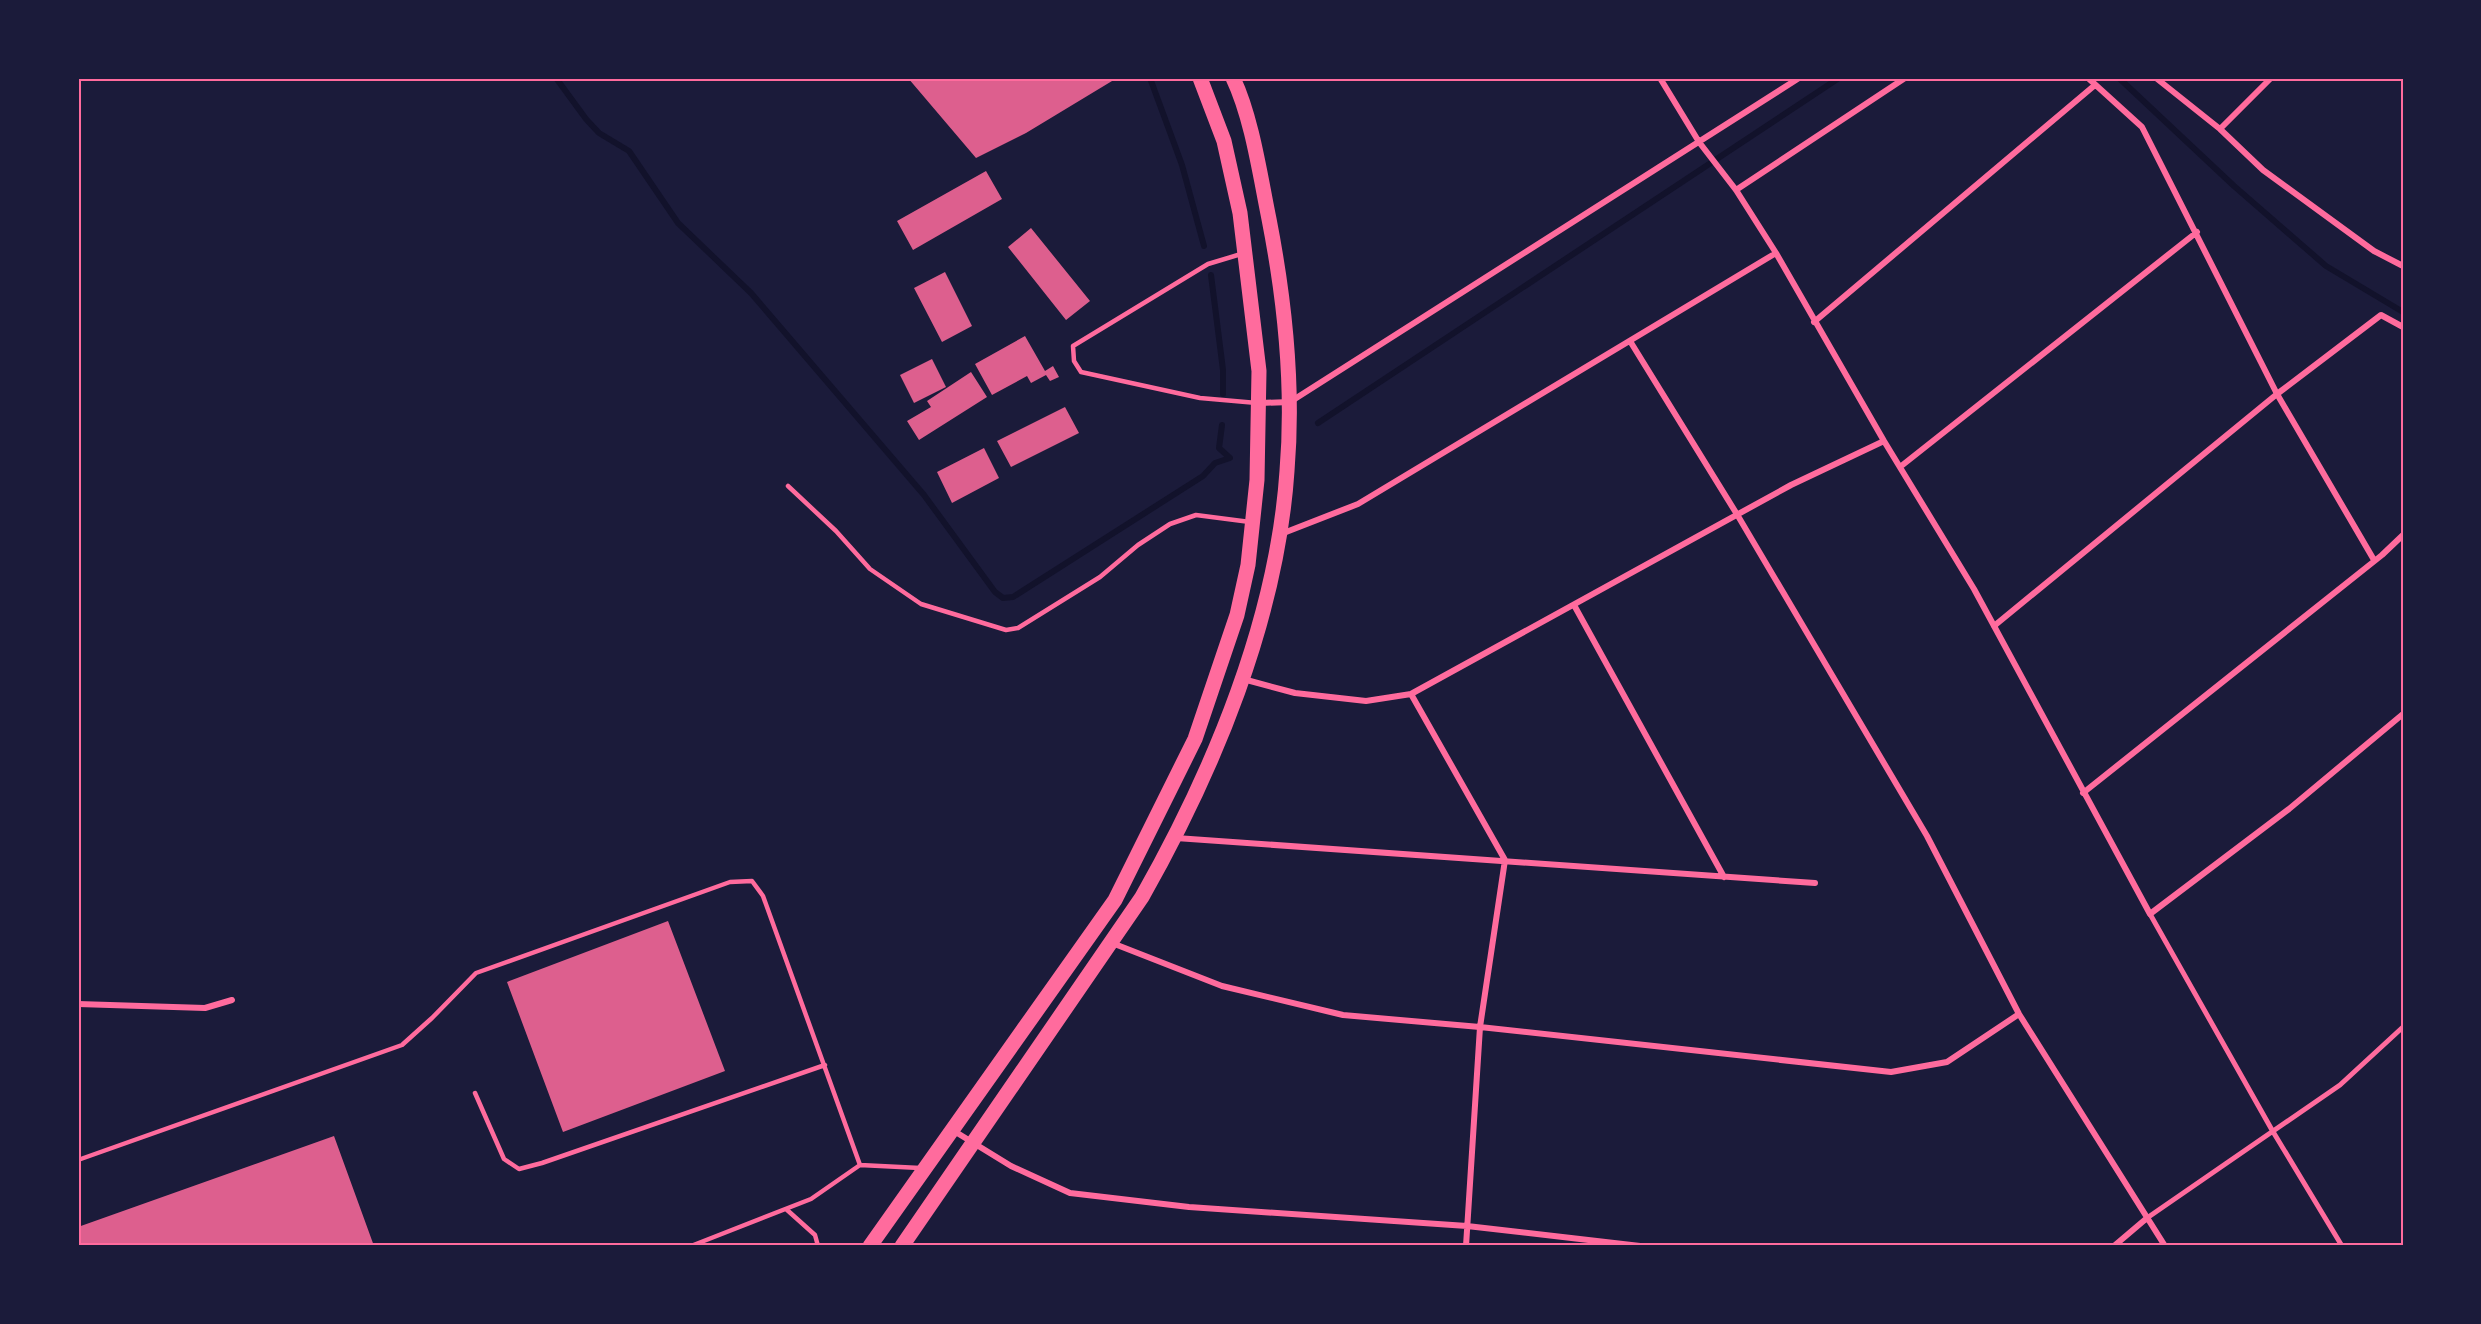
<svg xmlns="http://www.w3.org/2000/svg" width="2481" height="1324" font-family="Barlow,sans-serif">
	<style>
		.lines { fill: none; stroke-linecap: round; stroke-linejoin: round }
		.stream { stroke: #12122b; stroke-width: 6 }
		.building { fill: #dd5f8e }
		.service { stroke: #ff6b9d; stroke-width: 4.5 }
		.pedestrian { stroke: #ff6b9d; stroke-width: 5 }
		.minor { stroke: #ff6b9d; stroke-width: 6 }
		.trunk { stroke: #ff6b9d; stroke-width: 15 }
		.neatline { fill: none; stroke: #ff6b9d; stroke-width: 2 }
	</style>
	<rect width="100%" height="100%" fill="#1b1b3a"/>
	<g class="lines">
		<path class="stream" d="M556,78L586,119L599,133L629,151L678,223L751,293L924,495L995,592L1003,598L1013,597L1203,476L1215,463L1230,458L1219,448L1222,425
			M1150,78L1182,165L1204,246
			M2120,79L2234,186L2326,266L2403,312
			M1211,275L1223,370V394
			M1318,423L1839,78"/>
	</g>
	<path class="building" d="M908,78H1117L1026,133L976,158Z
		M986,171L1002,199L913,250L897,221Z
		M1031,228L1090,301L1066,320L1008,247Z
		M945,272L972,326L942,342L914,288Z
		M1025,336L1045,371L1053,366L1059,377L1050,381L1046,375L1031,383L1027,376L992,395L975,364Z
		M932,359L946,387L914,403L900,375Z
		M971,372L987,397L919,440L907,421L931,407L927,401Z
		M1065,407L1079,433L1011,467L997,441Z
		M984,448L999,478L952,503L937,472Z
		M668,921L725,1071L563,1132L507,982Z
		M334,1136L374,1246H78V1227Z"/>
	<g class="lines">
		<path class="service" d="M1241,254L1208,264L1073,346L1074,361L1081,372L1200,398L1257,403
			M788,486L836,531L870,569L921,604L1006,630L1018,628L1100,577L1138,545L1170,524L1196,515L1250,522
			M475,1093L504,1159L519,1169L542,1163L825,1065
			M78,1160L402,1045L432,1018L476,973L730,882L752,881L763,896L860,1165
			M786,1209L815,1235L818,1246
			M691,1246L811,1199L860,1165L920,1168"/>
		<path class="pedestrian" d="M2150,914L2272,1130L2342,1246
			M2147,1218L2340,1085L2403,1027"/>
		<path class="minor" d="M1660,78L1699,142L1736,190L1776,253L1884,441L1974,589L2150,914L2289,809L2403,714
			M2088,78L2142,127L2277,394L2374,560
			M2156,78L2220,129L2263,170L2374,251L2403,266
			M2220,129L2271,78
			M1736,190L1905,78
			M1814,322L2095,85
			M1630,341L1738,516L1927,836L2019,1014L2165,1246
			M1260,403L1290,402L1799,78
			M1900,467L2197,232
			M1281,534L1358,504L1776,253
			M1574,605L1724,877
			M1994,626L2277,394L2381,315L2403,327
			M1243,679L1295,693L1366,701L1411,694L1791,485L1884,441
			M1411,694L1505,860L1480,1027L1466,1246
			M2083,793L2382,555L2403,535
			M1176,838L1815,883
			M1112,943L1222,986L1343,1015L1480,1027L1891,1072L1947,1062L2019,1014
			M78,1004L205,1008L232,1000
			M954,1131L1011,1166L1070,1193L1189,1207L1467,1226L1640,1246
			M2114,1246L2147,1218"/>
		<path class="trunk" d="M870,1246L1115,900L1195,739L1237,615L1248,565L1257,480L1259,371L1240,213L1224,141L1200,78
			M902,1246L1142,897C1214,770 1277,619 1287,471C1294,387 1285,301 1269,219C1260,175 1252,118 1233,78"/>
	</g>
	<rect width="2481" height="1324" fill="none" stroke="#1b1b3a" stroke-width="159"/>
	<rect x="80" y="80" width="2322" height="1164" class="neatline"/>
</svg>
